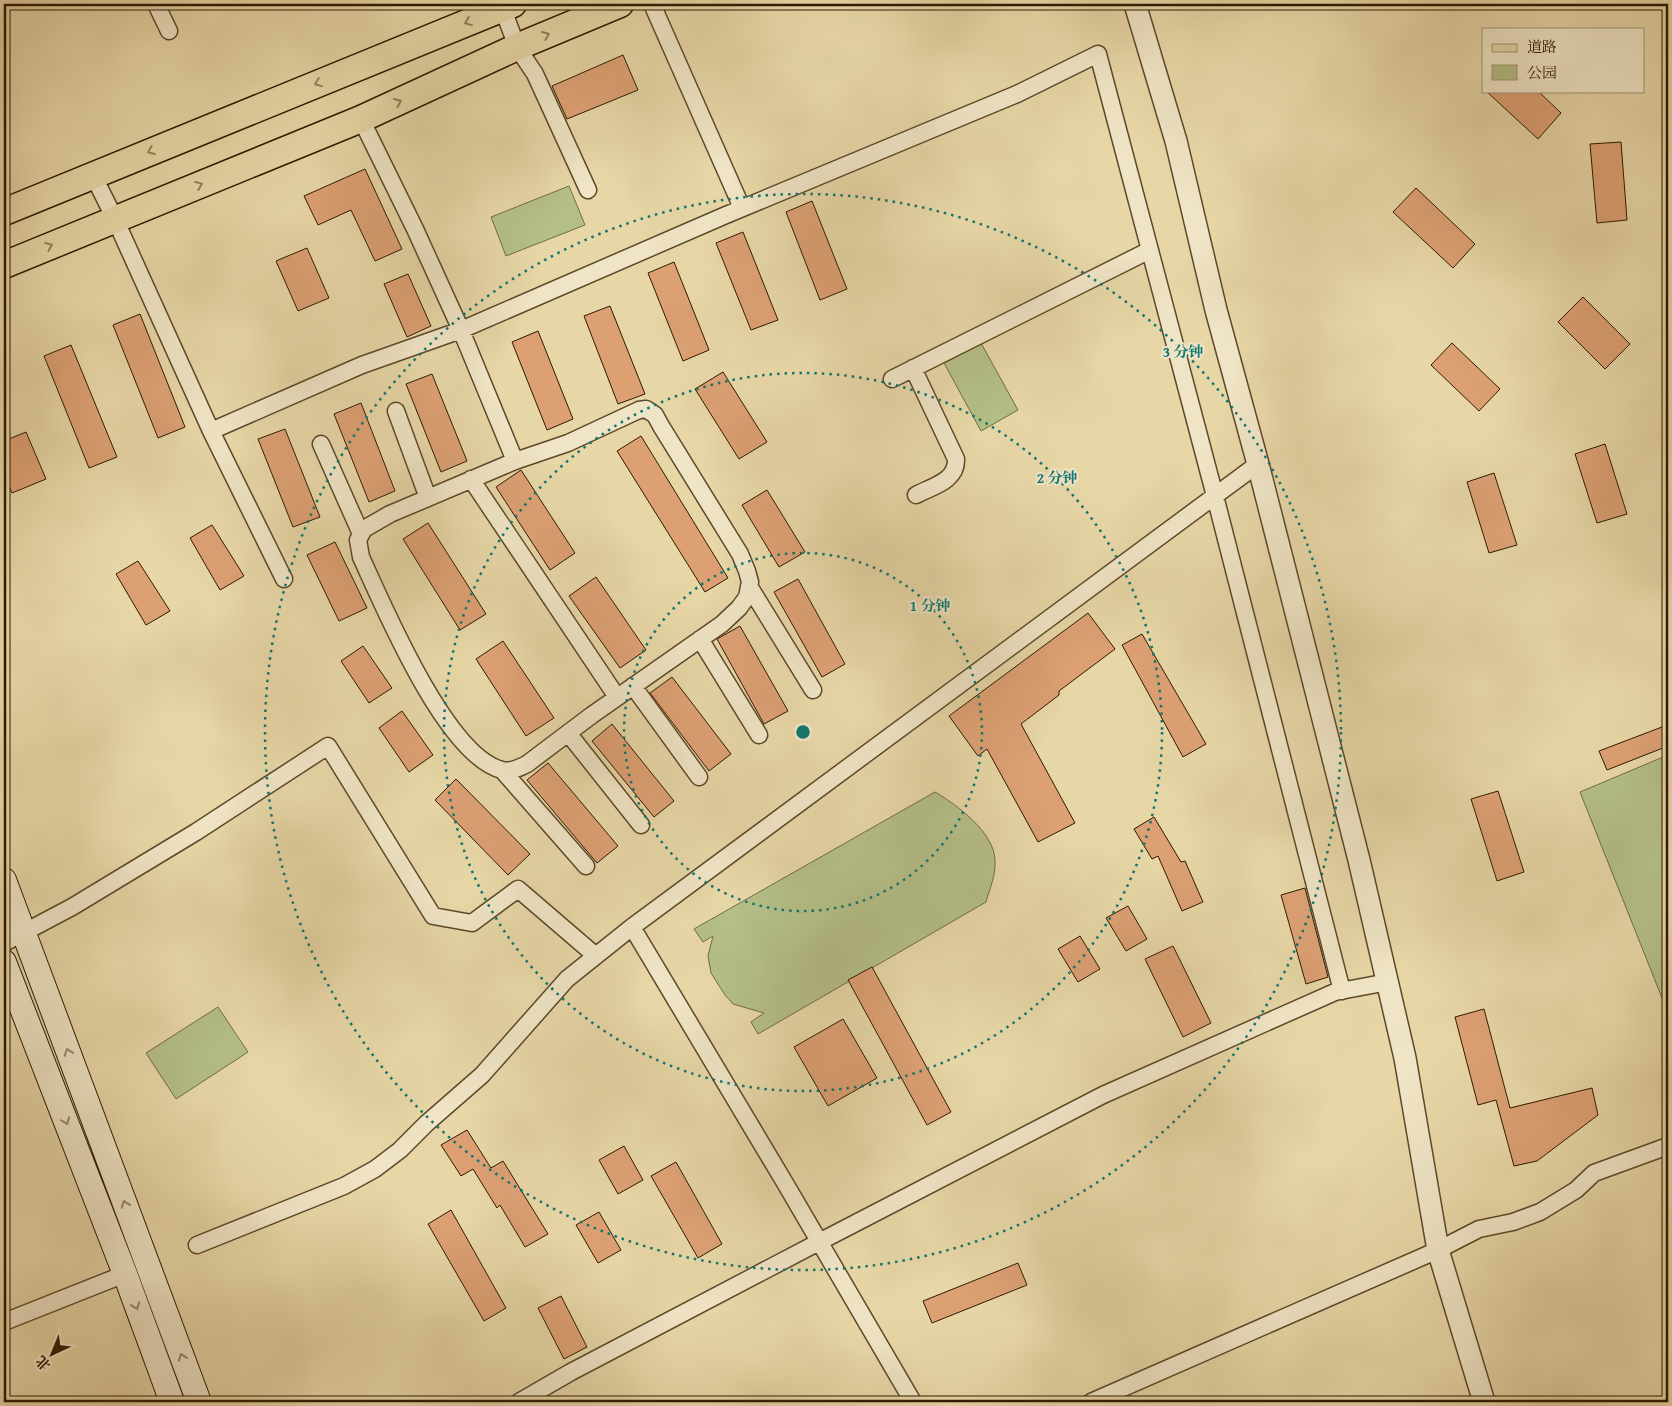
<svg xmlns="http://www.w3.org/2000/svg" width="1672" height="1406" font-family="'Gentium Book Plus','Noto Serif SC',serif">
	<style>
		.green { fill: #b4be87; stroke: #706c44 }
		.building { fill: #dca073; stroke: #2d1a01 }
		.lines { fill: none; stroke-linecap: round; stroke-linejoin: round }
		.minor-casing { stroke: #5c492a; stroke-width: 19 }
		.tertiary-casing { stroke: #5c492a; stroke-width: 24 }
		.secondary-casing { stroke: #2d1a01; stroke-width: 26 }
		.primary-casing { stroke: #2d1a01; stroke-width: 29 }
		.minor { stroke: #efe4c5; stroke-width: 16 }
		.tertiary { stroke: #efe4c5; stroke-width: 21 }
		.secondary { stroke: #efe4c5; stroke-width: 24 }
		.primary { stroke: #e7d6a6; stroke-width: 26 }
		.oneway { stroke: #93815c }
		.oneway2 { stroke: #98896d }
		.ring { fill: none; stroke: #0f766e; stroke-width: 2.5; stroke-dasharray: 2.5 5 }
		.centre { fill: #0f766e; stroke: #efe4c5; stroke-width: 2.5 }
		.ring-label { font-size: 15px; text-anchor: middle; font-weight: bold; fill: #0f766e; stroke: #efe4c5; stroke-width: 4; stroke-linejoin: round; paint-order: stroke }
	</style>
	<rect width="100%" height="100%" fill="#e7d6a6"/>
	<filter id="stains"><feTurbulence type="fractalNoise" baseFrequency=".004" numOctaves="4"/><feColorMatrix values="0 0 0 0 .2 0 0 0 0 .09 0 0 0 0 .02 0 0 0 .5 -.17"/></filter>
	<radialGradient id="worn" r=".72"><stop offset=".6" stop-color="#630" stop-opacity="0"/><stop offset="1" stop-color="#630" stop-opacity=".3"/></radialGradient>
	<path class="green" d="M569,186L585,225L506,256L491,217Z
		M981,343L1018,410L981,431L944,363Z
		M1668,755V1013L1580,792Z
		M935,792C957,805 994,832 995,860C996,875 990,888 986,902L758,1034L751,1022L764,1013L733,1004L725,995L711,973L708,956L713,936L703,942L694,929Z
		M218,1007L248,1052L176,1099L146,1053Z"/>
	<path class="building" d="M623,55L638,90L567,119L552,86Z
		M1486,91H1538L1561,113L1538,139Z
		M1621,142L1627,220L1597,223L1590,144Z
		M365,169L402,249L375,261L351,210L318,225L304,196Z
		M1416,188L1475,244L1453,268L1393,212Z
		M812,201L847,289L820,300L786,212Z
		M743,232L778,320L751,330L716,243Z
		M307,248L329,298L298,311L276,261Z
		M674,262L709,350L683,361L648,273Z
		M408,274L431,326L407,337L384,284Z
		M1583,297L1630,344L1605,369L1558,322Z
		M610,306L645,394L618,404L584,316Z
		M140,314L185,427L158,438L113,325Z
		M538,331L573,419L547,430L512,342Z
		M1452,343L1500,389L1479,411L1431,365Z
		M71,345L117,457L89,468L44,356Z
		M723,372L767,442L739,459L695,389Z
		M432,374L467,461L441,472L406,384Z
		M361,403L395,491L369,502L334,414Z
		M285,429L320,517L293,527L258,439Z
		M26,432L46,479L12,493L4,474V441Z
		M641,436L728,578L705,592L617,451Z
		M1605,444L1627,514L1597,523L1575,454Z
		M521,470L575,553L550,570L496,487Z
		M1494,473L1517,545L1489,553L1467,482Z
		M767,490L805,552L779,567L742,505Z
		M428,523L486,614L460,630L403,539Z
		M212,525L244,576L220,590L190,538Z
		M335,542L367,608L339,621L307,555Z
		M138,561L170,611L146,625L116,574Z
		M596,577L646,650L620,668L569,596Z
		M798,579L845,664L822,677L774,592Z
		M1088,613L1115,649L1059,691V695L1021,724L1075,823L1038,842L987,749L978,756L949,716Z
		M740,626L788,711L764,724L717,639Z
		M1142,634L1206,744L1183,757L1122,645Z
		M503,641L554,718L526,736L476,659Z
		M363,646L392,688L369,703L341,661Z
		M672,677L731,754L709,771L650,693Z
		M402,711L433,755L409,772L379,728Z
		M612,724L674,801L654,817L592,741Z
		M1662,727L1668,746L1607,770L1599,751Z
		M548,763L618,846L597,863L527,780Z
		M456,779L530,854L508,875L435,800Z
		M1498,791L1524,872L1497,881L1471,799Z
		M1154,817L1181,862L1185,861L1203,902L1182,911L1158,856L1152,859L1134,829Z
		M1305,888L1328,977L1306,984L1281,895Z
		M1128,906L1147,939L1126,951L1106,918Z
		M1080,936L1100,969L1078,982L1058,949Z
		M1173,946L1211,1023L1183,1037L1145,959Z
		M872,967L951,1112L927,1125L848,980Z
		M1484,1009L1510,1108L1592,1088L1598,1115L1537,1161L1514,1166L1496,1100L1478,1105L1455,1017Z
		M843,1019L877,1078L828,1106L794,1047Z
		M467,1130L491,1168L503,1161L548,1234L525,1247L500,1205L497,1208L473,1169L461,1176L441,1145Z
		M624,1146L643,1180L618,1194L599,1160Z
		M676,1162L722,1244L698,1258L651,1176Z
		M451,1210L506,1308L484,1321L428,1224Z
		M599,1212L621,1250L598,1263L576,1225Z
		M1018,1263L1027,1285L932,1323L923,1301Z
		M561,1296L587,1347L564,1359L538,1308Z"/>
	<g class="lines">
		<g class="minor-casing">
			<path id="minor" d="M156,4L169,31
				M501,4L517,47L535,74L588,190
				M652,4L742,208
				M361,119L415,229L461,330L515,461
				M93,175L115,219L211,431L284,579
				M913,368L956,459C957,481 933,486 916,495
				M892,379L1150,250
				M646,409L655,415L661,426L740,554L747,571L750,582L747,597L739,608L722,624L592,715L527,764C519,768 511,772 502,770C446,756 384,607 361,557L358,540L364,529L390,514L515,461L568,443L639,410Z
				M396,411L428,498
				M211,431L362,365L461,330L726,215L1017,94L1098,54L1215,496L1342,991
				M321,444L361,534
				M471,479L617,697
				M749,586L813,690
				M700,639L759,735
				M633,686L699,777
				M568,733L641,825
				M502,770L586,866
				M632,927L785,1183L913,1402
				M4,943L72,907L196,832L328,746L433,916L472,923L518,889L596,956
				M197,1245L344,1186L375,1169L400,1150L427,1123L482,1075L567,979L632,927L1258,464
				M4,1322L125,1274
				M519,1402L571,1372L819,1242L1103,1095L1335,992L1388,982
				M1091,1402L1438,1250L1479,1229L1513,1222L1540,1212L1576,1190L1594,1173L1668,1146"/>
		</g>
		<g class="tertiary-casing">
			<path id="tertiary" d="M1135,4L1176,141L1216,310L1258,464L1359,860L1405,1058L1438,1250L1484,1402"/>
		</g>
		<g class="secondary-casing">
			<path id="secondary" d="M4,880L199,1402
				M4,962L125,1274L172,1402"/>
		</g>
		<g class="primary-casing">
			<path id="primary" d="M4,212L513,4
				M4,265L361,119L517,47L620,4"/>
		</g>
		<use href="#minor" class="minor"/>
		<use href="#tertiary" class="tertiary"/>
		<use href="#secondary" class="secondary"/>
		<use href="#primary" class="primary"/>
	</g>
	<defs><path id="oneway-chevron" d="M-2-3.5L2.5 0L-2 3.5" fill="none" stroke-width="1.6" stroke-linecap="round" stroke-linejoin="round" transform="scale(1.25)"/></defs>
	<g class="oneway">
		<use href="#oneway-chevron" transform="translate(468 22) rotate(158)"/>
		<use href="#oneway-chevron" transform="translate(546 35) rotate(-23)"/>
		<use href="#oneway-chevron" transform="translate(318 83) rotate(158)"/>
		<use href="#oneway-chevron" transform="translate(398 102) rotate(-25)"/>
		<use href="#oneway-chevron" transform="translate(151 151) rotate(158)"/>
		<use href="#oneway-chevron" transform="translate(199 185) rotate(-22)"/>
		<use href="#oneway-chevron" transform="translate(49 246) rotate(-22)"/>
	</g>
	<g class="oneway2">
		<use href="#oneway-chevron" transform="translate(68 1052) rotate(-110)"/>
		<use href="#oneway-chevron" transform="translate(66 1121) rotate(69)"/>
		<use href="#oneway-chevron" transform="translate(125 1204) rotate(-110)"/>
		<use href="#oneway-chevron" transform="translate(136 1306) rotate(70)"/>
		<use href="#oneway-chevron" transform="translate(182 1357) rotate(-110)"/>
	</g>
	<g class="ring">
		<circle cx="803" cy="732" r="179"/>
		<circle cx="803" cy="732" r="359"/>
		<circle cx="803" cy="732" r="538"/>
	</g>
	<circle cx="803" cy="732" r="8" class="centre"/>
	<g class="ring-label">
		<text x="1183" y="357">3 分钟</text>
		<text x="1057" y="483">2 分钟</text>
		<text x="930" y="611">1 分钟</text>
	</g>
	<rect width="1672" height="1406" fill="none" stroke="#e7d6a6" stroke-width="20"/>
	<rect x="5" y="5" width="1662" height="1396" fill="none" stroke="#2d1a01" stroke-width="2.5"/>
	<rect x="10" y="10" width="1652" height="1386" fill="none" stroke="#2d1a01"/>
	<rect x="1482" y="28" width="162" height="65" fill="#efe4c5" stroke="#a19377"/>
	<rect x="1492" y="44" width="25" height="8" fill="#e7d6a6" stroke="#a19377"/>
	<text x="1527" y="52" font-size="15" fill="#2d1a01">道路</text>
	<rect x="1492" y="65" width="25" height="15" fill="#b4be87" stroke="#a19377"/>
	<text x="1527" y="78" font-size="15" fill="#2d1a01">公园</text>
	<g transform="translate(52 1354) rotate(224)" stroke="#efe4c5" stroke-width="4" paint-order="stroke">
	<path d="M0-4L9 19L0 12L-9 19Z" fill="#2d1a01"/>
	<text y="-8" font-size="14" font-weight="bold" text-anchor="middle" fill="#2d1a01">北</text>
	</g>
	<rect width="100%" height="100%" filter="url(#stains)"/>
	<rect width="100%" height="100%" fill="url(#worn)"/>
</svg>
